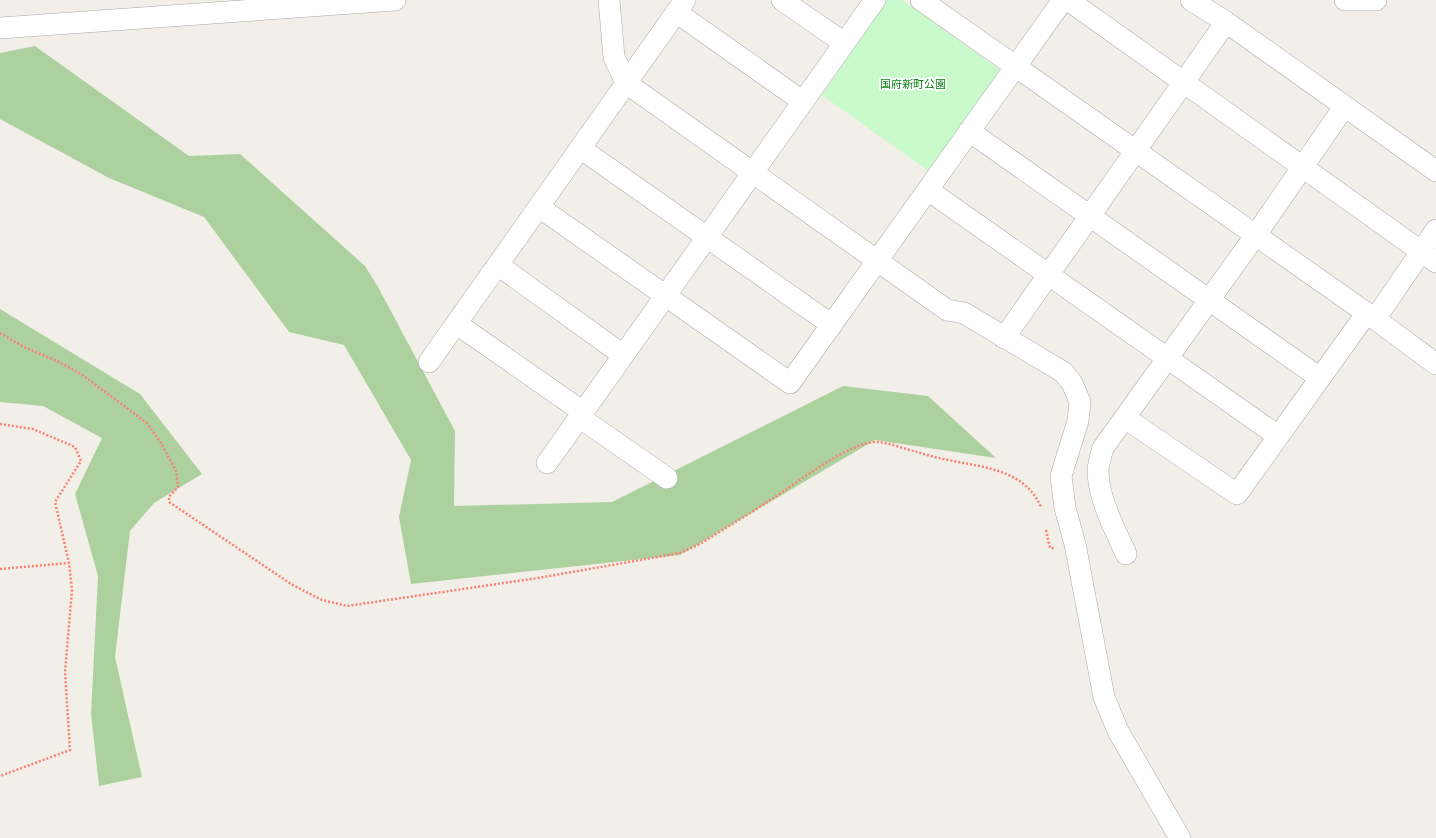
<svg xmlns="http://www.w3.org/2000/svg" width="1436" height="838" font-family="'Golos Text','Noto Sans JP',sans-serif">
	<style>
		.forest { fill: #add19e }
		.park { fill: #c8facc }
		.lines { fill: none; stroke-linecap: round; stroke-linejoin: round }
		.minor-casing { stroke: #a9a9a9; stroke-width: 22 }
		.path { stroke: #fa8072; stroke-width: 2.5; stroke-dasharray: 2 2; stroke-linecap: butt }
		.minor { stroke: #fff; stroke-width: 21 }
		.labels { text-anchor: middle; stroke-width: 3.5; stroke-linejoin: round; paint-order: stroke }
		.park-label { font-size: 11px; fill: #0c8416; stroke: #fff }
	</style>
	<rect width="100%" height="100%" fill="#f2efe9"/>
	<path class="forest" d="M35,46L189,156L240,154L365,266L378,287L455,431L454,506L612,502L843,386L928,396L996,458L875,440L680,555L411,584L399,517L411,460L344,345L289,332L204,217L109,178L0,119V53Z
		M0,309L140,394L202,474L154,503L130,531L115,657L142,777L99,786L91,714L98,576L75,494L102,438L43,406L0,402Z"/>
	<path class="park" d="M887,0H902L999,69L1000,80L930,172L822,95Z"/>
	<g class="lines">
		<g class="minor-casing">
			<path id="minor" d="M609,0L614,57L626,83L947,310L964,313L1063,372L1072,383L1080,402L1078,421L1061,476L1065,508L1075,544L1104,697L1118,731L1180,838
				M782,0L844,43
				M921,0L1375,319L1436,230
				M1068,0L1436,262
				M1191,0L1226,22L1436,171
				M1345,0H1376
				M676,12L802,101
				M0,28L395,0
				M969,131L1320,378
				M580,148L832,325
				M928,190L1278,436
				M539,207L790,383L1063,0
				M498,265L623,355
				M1375,319L1436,364
				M457,324L583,412
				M1004,338L1226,22
				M429,362L685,0
				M579,417L667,478
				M1125,418L1237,494L1366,314
				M547,463L875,0
				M1126,554C1114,527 1098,499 1098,469C1099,462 1101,455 1103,448L1255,236L1344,107"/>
		</g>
		<path class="path" d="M0,333L24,347L59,362L81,374L147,423L161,443L176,471L178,487L169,497V502L291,584L322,600L347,606L538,578L680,553L700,544C724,529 749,514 772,499C796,484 851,440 878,442C891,443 904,449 917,452C932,457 948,460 964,463C996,469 1027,475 1041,507
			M0,424L33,429L75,447L81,461L55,502L69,563
			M1046,530L1050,548H1054
			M0,569L69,563L72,590L65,672L70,750L0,776"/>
		<use href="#minor" class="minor"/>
	</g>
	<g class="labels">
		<g class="park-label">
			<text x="913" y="88">国府新町公園</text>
		</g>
	</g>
</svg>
